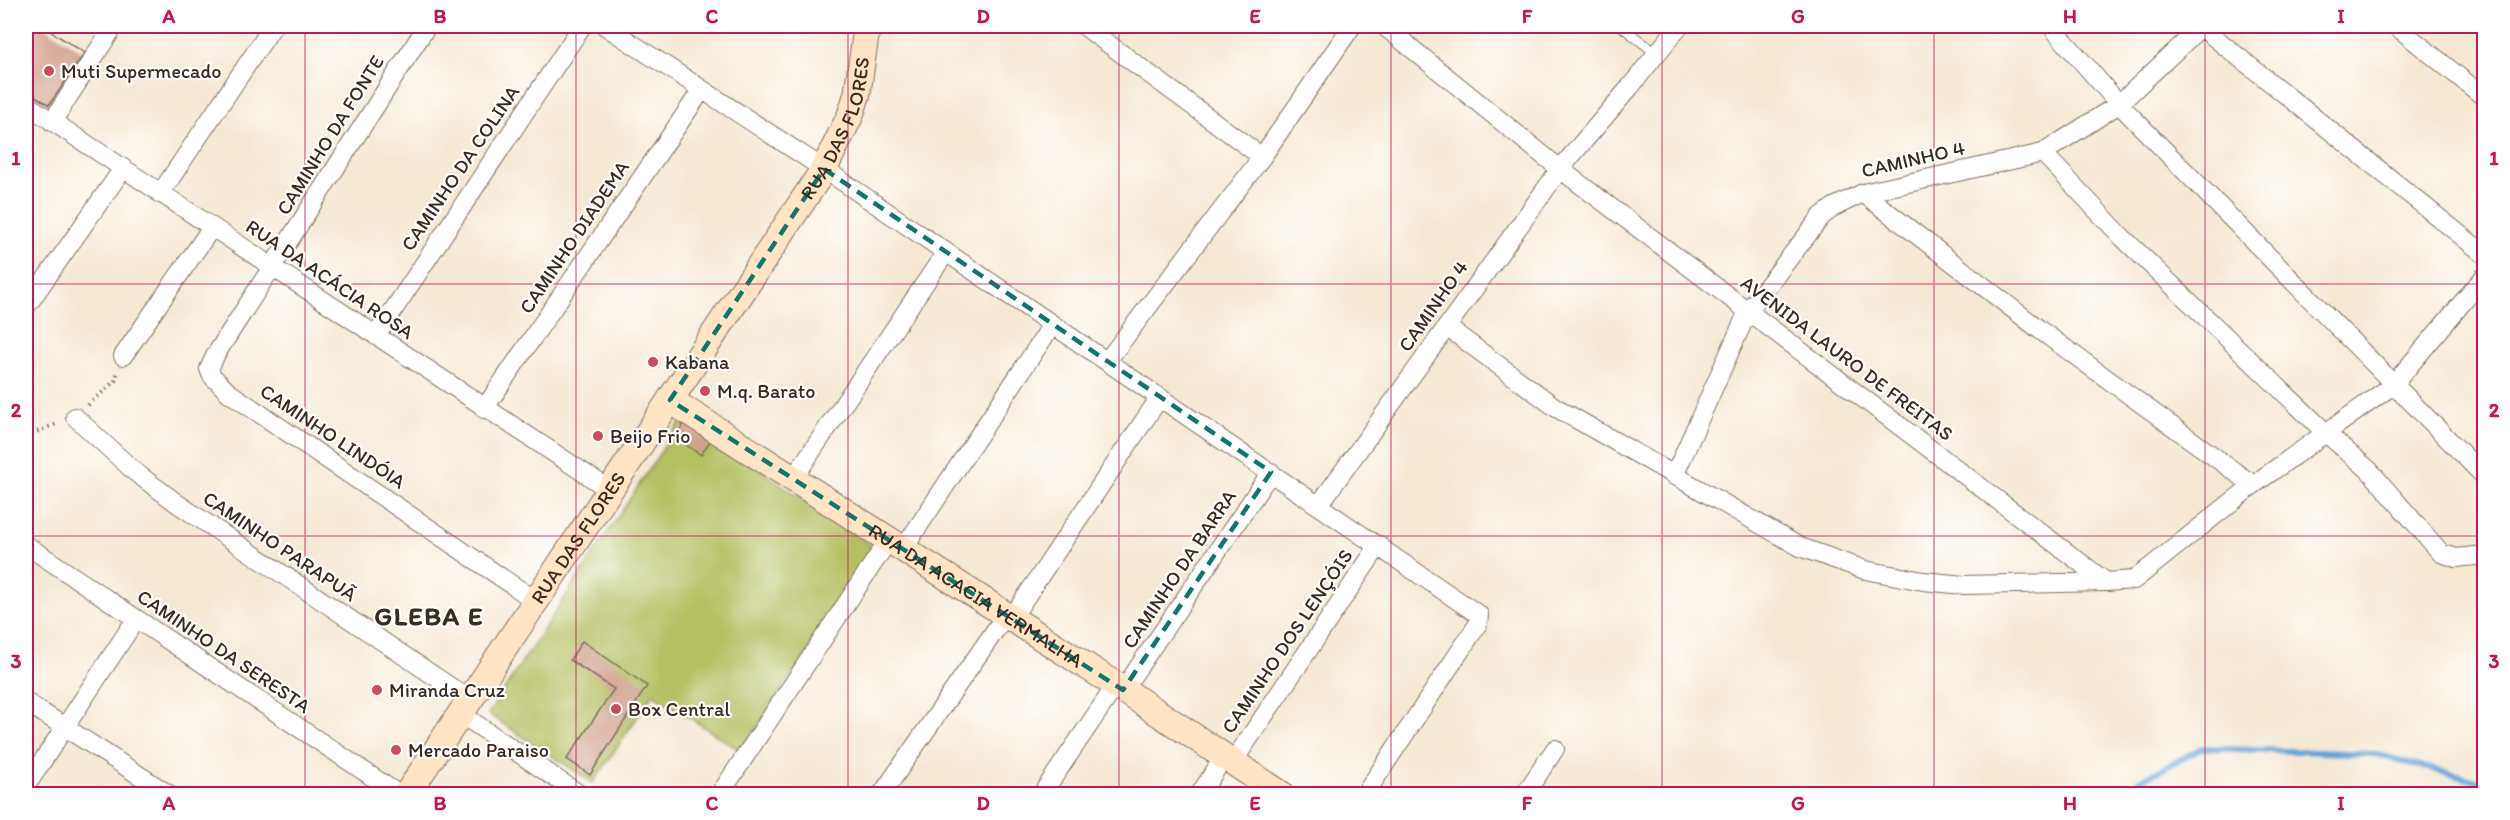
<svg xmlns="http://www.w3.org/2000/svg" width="2510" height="820" font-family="Itim,sans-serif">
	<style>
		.green { fill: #b4c062; stroke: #787540; stroke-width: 1.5 }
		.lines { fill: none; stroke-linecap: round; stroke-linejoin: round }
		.stream { stroke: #65a3d7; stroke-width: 6 }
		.building { fill: #d1a18c }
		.lane-casing { stroke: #7c6d5e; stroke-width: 11 }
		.street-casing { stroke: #7c6d5e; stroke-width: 20 }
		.secondary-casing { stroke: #7c6d5e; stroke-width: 28 }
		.path { stroke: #7c6d5e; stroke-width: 4; stroke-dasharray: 1.5 4.5; stroke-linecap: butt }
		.lane { stroke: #fff; stroke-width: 9 }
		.street { stroke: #fff; stroke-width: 18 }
		.secondary { stroke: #ffe4c6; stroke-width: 26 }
		.marked { fill: none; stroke: #0f766e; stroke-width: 4.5; stroke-dasharray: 12 8; stroke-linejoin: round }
		.grid { fill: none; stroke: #c2185b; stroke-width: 1.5; stroke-opacity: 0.55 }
		.poi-dot { fill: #d1495b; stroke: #fff; stroke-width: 2 }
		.labels { text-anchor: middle; stroke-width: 4.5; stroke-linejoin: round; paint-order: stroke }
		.poi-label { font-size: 20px; fill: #3b2a1e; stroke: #fff; text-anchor: start }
		.street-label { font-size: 20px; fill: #3b2a1e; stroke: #fff }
		.district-label { font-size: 26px; font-weight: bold; letter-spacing: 1.5px; fill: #3b2a1e; stroke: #fff }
		.neatline { fill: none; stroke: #c2185b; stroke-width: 2 }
		.grid-label { font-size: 20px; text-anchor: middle; font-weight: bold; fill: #c2185b }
	</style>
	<rect width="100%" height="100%" fill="#fff"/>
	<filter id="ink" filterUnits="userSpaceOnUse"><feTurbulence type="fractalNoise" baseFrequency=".0167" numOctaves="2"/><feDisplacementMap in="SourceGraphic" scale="12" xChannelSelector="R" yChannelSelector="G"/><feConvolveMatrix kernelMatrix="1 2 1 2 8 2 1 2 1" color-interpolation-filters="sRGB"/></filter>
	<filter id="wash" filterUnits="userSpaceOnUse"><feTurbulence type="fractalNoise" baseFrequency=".008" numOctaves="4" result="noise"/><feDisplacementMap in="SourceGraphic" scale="24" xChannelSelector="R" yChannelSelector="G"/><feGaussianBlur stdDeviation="1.35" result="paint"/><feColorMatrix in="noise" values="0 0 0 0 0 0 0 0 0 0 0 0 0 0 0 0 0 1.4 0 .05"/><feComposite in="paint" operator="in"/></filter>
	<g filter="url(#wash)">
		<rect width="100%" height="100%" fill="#f6e9d4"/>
		<path class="green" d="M683,418L877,549L741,751L653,694L593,783L488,714Z"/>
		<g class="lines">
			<path class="stream" d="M2115,794L2202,748L2375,754L2484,783"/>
		</g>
		<g id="blocks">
			<path class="building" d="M26,26H42L85,53L49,105L26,90Z
				M684,423L710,441L701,455L675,437Z
				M582,641L647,686L590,775L567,759L614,689L570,660Z"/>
		</g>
	</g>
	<g filter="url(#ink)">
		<use href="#blocks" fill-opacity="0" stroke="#7c6d5e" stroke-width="1.5"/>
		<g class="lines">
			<g class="lane-casing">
				<path id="lane" d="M1621,26L1657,54"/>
			</g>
			<g class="street-casing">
				<path id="street" d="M427,26L216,354L209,369L212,376L228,392L536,601
					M605,26L824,169L1479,615L1478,624L1365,794
					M1084,26L1262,157
					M1384,26L1560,169L2106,582
					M2051,26L2119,104L2484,476
					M2200,26L2484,254
					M2396,26L2484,97
					M26,104L610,490
					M52,122L114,26
					M2043,153L2123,238L2327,434L2369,470L2441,553L2456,558L2484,555
					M1863,193L2040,330L2253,485
					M160,194L273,26
					M26,307L122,170
					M1447,327L1555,407L1800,547L1865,570L1923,581L1964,585L2106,582L2134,580L2253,485L2393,385L2484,277
					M376,336L582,26
					M123,356L212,227
					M1107,361L1262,157L1352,26
					M484,409L701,91
					M75,417L135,472L178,504L470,700
					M1674,476L1748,311L1822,216L1834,207L1863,193L2043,153L2119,104L2202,26
					M793,479L946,252
					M1319,505L1560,169L1630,87L1679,26
					M26,545L398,794
					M902,551L1052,325
					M1011,619L1160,397
					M1123,690L1271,472
					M26,702L168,794
					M461,714L579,794
					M1233,762L1379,545
					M26,786L136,619
					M720,794L888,541
					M882,794L1005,616
					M1042,794L1116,685
					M1200,794L1224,757
					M1525,794L1555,749"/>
			</g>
			<g class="secondary-casing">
				<g id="secondary">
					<path id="s1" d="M670,400L1116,685L1281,794"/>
					<path id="s2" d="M407,794L824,169L850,116L857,95L867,26"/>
				</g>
			</g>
			<path class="path" d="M88,405L115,381L118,371
				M26,436L59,423"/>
			<use href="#lane" class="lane"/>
			<use href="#street" class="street"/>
			<use href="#secondary" class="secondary"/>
		</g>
	</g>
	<path class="marked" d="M824,169L1271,472L1123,690L670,400Z"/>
	<path class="grid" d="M305,26V794M576,26V794M848,26V794M1119,26V794M1391,26V794M1662,26V794M1934,26V794M2205,26V794M26,284H2484M26,536H2484"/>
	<g class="poi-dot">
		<circle cx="49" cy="71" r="6"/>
		<circle cx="653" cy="362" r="6"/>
		<circle cx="705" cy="391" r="6"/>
		<circle cx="598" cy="436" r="6"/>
		<circle cx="377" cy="690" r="6"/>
		<circle cx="616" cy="709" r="6"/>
		<circle cx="396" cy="750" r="6"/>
	</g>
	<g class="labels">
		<g class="poi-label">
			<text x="61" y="78">Muti Supermecado</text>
			<text x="665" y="369">Kabana</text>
			<text x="717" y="398">M.q. Barato</text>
			<text x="610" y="443">Beijo Frio</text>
			<text x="389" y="697">Miranda Cruz</text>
			<text x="628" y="716">Box Central</text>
			<text x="408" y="757">Mercado Paraiso</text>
		</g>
		<g class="street-label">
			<text dy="7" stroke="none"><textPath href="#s2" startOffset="794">RUA DAS FLORES</textPath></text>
			<text transform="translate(330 135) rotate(-58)" y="7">CAMINHO DA FONTE</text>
			<text transform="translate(1913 159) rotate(-13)" y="7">CAMINHO 4</text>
			<text transform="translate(460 168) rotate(-56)" y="7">CAMINHO DA COLINA</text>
			<text transform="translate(574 237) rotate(-56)" y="7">CAMINHO DIADEMA</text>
			<text transform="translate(330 279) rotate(34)" y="7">RUA DA ACÁCIA ROSA</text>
			<text transform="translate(1433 306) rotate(-55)" y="7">CAMINHO 4</text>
			<text transform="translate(1847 358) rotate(37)" y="7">AVENIDA LAURO DE FREITAS</text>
			<text transform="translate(333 436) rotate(34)" y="7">CAMINHO LINDÓIA</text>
			<text dy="7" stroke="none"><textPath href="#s2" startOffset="308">RUA DAS FLORES</textPath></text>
			<text transform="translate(280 546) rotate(34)" y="7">CAMINHO PARAPUÃ</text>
			<text transform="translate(1179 569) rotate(-56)" y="7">CAMINHO DA BARRA</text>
			<text dy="7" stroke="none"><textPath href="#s1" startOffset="363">RUA DA ACACIA VERMALHA</textPath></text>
			<text transform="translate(1287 641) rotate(-56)" y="7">CAMINHO DOS LENÇÓIS</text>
			<text transform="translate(224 651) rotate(34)" y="7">CAMINHO DA SERESTA</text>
		</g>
		<g class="district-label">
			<text x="429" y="625">GLEBA E</text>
		</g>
	</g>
	<rect width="2510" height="820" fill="none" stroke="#fff" stroke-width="66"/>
	<rect x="33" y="33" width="2444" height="754" class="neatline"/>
	<g class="grid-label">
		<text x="169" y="23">A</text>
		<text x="440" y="23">B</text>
		<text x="712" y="23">C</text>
		<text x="983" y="23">D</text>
		<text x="1255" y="23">E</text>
		<text x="1527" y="23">F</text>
		<text x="1798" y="23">G</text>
		<text x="2070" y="23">H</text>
		<text x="2341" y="23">I</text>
		<text x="16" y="165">1</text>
		<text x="2494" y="165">1</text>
		<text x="16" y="417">2</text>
		<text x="2494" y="417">2</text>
		<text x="16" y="668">3</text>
		<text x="2494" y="668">3</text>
		<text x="169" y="810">A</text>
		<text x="440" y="810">B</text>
		<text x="712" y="810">C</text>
		<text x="983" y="810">D</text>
		<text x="1255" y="810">E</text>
		<text x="1527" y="810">F</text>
		<text x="1798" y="810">G</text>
		<text x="2070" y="810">H</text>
		<text x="2341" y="810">I</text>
	</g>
</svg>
